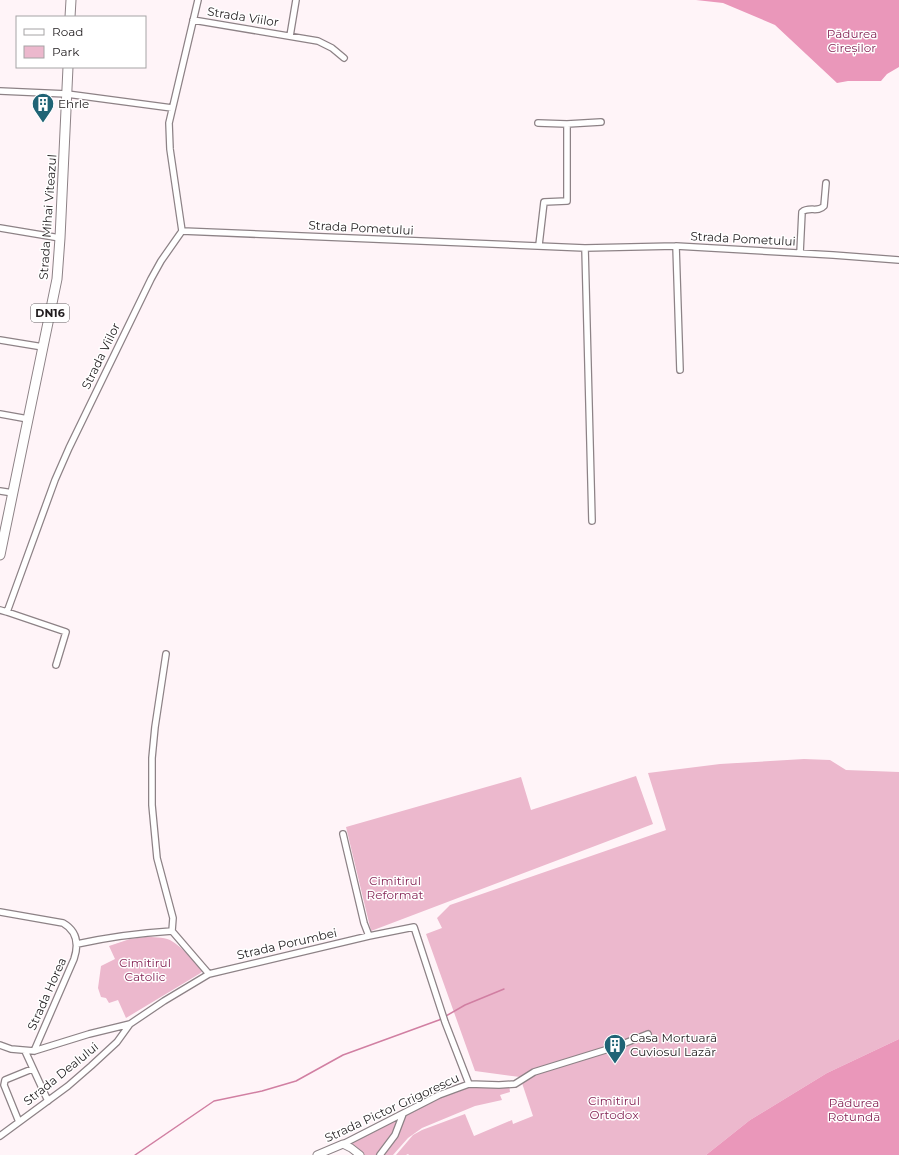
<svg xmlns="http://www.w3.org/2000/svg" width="899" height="1155" font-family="Montserrat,sans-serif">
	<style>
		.green { fill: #ecb8cd }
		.forest { fill: #ea97ba }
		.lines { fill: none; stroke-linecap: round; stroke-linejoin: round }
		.stream { stroke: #d17fa2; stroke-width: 1.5 }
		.minor-casing { stroke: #8d8286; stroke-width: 8 }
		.tertiary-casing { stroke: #8d8286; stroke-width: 9 }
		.trunk-casing { stroke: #8d8286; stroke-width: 11 }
		.minor { stroke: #fff; stroke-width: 5.5 }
		.tertiary { stroke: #fff; stroke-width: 7 }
		.trunk { stroke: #fff; stroke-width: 9 }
		.labels { text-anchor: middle; stroke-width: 3; stroke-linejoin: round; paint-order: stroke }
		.shield { fill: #fff; stroke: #636062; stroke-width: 1 }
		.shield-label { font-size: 11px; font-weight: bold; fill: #201c1e }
		.street-label { font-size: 12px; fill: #201c1e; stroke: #fff }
		.park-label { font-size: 12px; fill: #852556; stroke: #fff }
		.poi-label { font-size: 12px; fill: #201c1e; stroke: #fff; text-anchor: start }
	</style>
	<rect width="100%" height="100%" fill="#fff4f8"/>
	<path class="green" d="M804,759L830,760L846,770L899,772V1039L827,1073L750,1120L706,1155H409L408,1154L406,1155H396L413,1135L422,1130L465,1114L474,1136L512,1120L513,1124L533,1116L520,1077L475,1071L426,934L442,928L437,918L450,905L666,830L648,773L720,764Z
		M636,776L653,824L371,931L346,827L521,777L531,810Z
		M145,937C153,937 163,937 170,940C183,947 193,961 203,971L199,974L126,1018L118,1000L109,1003L106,998L101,997L98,988L101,966L115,959L109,946L130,939Z
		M469,1084L509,1085L510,1092L500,1095L502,1100L475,1106L422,1128L408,1138L393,1155H360L343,1144Z"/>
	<path class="forest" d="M696,0H899V67L887,74L881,81H848L837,83L775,25L723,3Z
		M899,1039V1155H706L750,1120L827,1073Z"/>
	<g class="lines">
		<path class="stream" d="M135,1155L214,1101L262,1091L296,1081L343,1055L439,1020L465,1005L504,989"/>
		<g class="minor-casing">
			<path id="minor" d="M193,20L318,41L332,48L344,58
				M290,36L296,0
				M0,91L67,94L172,108
				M538,123L567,124L601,122
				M0,228L60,238
				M182,231L585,248L676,246L833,255L899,260
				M539,245L544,202L567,201V124
				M676,246L680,370
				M585,248L592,521
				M800,253L802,212C809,206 818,213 824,206L826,183
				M0,340L43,347
				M0,414L28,419
				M0,491L13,493
				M0,610L7,612L55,480L69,448L151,279L161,261L182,231L170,149L169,123L198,0
				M7,612L66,632L56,665
				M166,654L155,727L152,758V805L157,858L173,918L172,931
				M343,834L364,923L369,936
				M0,912L63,923C77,931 79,944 74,959L34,1051
				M172,931L209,974
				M77,944C109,937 140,933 172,931
				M0,1045L11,1049L34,1051L89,1034L130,1024L164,1001L209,974L369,936L414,927L445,1022L469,1084
				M25,1051L48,1101
				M19,1122L4,1085L5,1080L32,1069
				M0,1136L68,1086L91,1066L117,1042L130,1024
				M343,1144L439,1095L458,1088L469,1084L499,1085L515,1084L534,1072L615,1047L648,1034
				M380,1155L395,1135L403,1114"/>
		</g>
		<g class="tertiary-casing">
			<path id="tertiary" d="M317,1155L343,1144L351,1148L360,1155"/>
		</g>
		<g class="trunk-casing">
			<path id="trunk" d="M70,17L71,0
				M0,555L57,279L60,238L68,67"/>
		</g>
		<use href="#minor" class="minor"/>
		<use href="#tertiary" class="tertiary"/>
		<use href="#trunk" class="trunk"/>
	</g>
	<defs>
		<g id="building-pin" transform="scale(1.15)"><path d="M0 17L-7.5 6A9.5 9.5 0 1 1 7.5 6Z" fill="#206476" stroke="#fff"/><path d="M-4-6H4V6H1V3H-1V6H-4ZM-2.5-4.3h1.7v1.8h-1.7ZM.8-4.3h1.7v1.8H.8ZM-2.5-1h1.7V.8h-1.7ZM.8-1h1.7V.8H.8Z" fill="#fff"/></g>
	</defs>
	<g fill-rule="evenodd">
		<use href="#building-pin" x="43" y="104"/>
		<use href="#building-pin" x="615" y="1045"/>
	</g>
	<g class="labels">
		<rect class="shield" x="31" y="304" width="38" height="18" rx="3"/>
		<g class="shield-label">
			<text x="50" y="317">DN16</text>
		</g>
		<g class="street-label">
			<text transform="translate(243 17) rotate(9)" y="4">Strada Viilor</text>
			<text transform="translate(48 217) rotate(-86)" y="4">Strada Mihai Viteazul</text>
			<text transform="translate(361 228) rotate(3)" y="4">Strada Pometului</text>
			<text transform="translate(743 239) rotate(3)" y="4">Strada Pometului</text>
			<text transform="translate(101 356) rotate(-64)" y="4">Strada Viilor</text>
			<text transform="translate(287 944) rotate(-13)" y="4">Strada Porumbei</text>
			<text transform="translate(47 994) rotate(-66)" y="4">Strada Horea</text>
			<text transform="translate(61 1074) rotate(-39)" y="4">Strada Dealului</text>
			<text transform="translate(392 1108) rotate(-25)" y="4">Strada Pictor Grigorescu</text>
		</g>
		<g class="park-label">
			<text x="852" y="38">Pădurea<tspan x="852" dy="14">Cireșilor</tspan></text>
			<text x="395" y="885">Cimitirul<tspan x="395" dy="14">Reformat</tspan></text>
			<text x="145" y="967">Cimitirul<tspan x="145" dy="14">Catolic</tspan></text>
			<text x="614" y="1105">Cimitirul<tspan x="614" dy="14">Ortodox</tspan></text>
			<text x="854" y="1107">Pădurea<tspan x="854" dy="14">Rotundă</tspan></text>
		</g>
		<g class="poi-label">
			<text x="58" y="108">Ehrle</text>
			<text x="630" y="1042">Casa Mortuară<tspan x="630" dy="14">Cuviosul Lazăr</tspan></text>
		</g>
	</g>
	<rect x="16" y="16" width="130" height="52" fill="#ffffff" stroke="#a6a4a5"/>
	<rect x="24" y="29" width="20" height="6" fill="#ffffff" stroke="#a6a4a5"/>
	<text x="52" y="36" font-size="12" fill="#201c1e">Road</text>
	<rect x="24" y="46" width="20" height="12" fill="#ecb8cd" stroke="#a6a4a5"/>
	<text x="52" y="56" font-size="12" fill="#201c1e">Park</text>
</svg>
